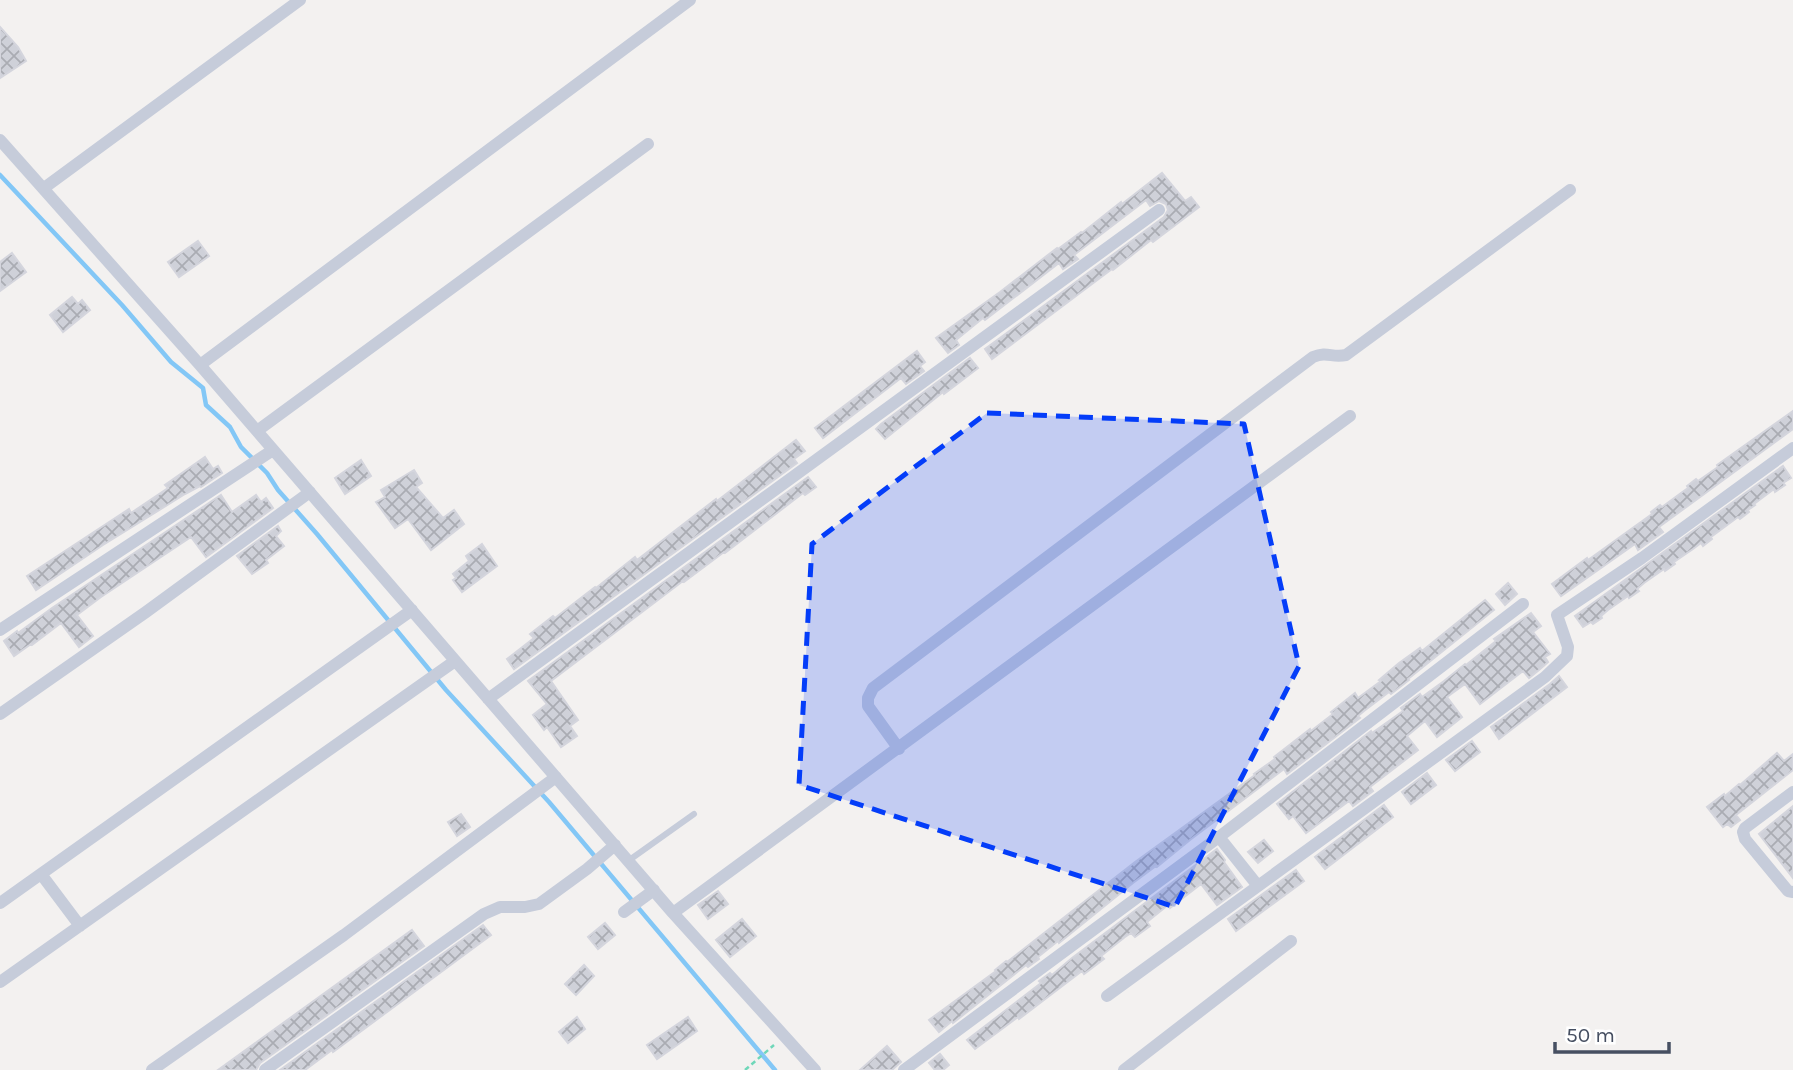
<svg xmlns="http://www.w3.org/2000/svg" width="1793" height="1070" font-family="Karla,sans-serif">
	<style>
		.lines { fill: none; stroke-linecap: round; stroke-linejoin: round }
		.stream { stroke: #83c7f6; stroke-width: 4.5 }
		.building { fill: url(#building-cross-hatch); stroke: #d4d5dd; stroke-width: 2 }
		.path { stroke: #6fd7b9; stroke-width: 2.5; stroke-dasharray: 5 3.5; stroke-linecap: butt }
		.lane { stroke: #c6ccda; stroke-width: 6 }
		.street { stroke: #c6ccda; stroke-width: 12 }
		.marked { fill: #043df9; fill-opacity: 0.2; stroke: #043df9; stroke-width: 5; stroke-dasharray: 14 9; stroke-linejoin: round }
	</style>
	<defs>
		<pattern id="building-cross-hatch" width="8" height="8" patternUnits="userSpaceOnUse" patternTransform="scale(1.75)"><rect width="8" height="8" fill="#cfd1d9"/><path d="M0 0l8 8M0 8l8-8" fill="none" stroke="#aaacb3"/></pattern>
	</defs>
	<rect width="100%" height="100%" fill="#f3f1f0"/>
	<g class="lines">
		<path class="stream" d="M0,175L122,305L171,362L203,388L206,405L230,427L241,447L267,473L278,490L317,534L446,690L549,802L775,1070"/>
	</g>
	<path class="building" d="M0,27L18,47L26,61L0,78Z
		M1162,173L1185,201L1191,197L1199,207L1153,242L1151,240L1113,270L1112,269L992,359L985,349L1164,217L1168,210L1166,204L1159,201L1150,206L1146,200L1074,255L1078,259L1063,269L1059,263L985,320L983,318L956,340L959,345L948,353L936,338L1000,292L1057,248L1058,249L1081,232L1082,233L1121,202L1122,204Z
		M198,241L209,256L179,277L168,262Z
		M12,253L26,272L0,291V262Z
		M72,297L78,304L82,300L90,310L63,332L50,315Z
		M917,351L925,362L920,366L924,371L906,384L901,378L823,438L815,428Z
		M970,358L978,368L944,394L943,392L885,439L876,429L881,424Z
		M1793,411V429L1659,527L1663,532L1638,550L1635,544L1561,596L1552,584L1587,558L1588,560L1652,514L1651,512L1660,505L1662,507L1681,493L1688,488L1687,486L1696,479L1698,481L1718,467L1717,465Z
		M796,440L805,451L794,459L797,463L514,669L507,659L534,638L530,634L553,616L555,618L595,587L596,588L635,557L637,560L716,499L717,501Z
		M205,457L213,469L218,466L222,473L201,487L200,486L185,494L103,545L36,590L27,576L129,509L131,513L168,488L165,485Z
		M361,460L371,476L345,494L335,478Z
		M1783,466L1791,478L1783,483L1785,485L1775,492L1774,489L1754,504L1755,505L1748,510L1749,512L1740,519L1738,517L1711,537L1712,539L1703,546L1701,543L1693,549L1674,562L1675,564L1665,571L1664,569L1644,583L1637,589L1639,591L1629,598L1628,596L1608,610L1601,616L1602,618L1593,624L1591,622L1583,627L1575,616Z
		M414,470L422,483L416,487L443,518L454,510L464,524L431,550L408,519L395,528L376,502L385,497L381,490Z
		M808,477L816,487L805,495L803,493L725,553L724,552L684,582L683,581L551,681L578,720L570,726L577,736L561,747L547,727L544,730L533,715L547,704L528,681Z
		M221,495L232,512L256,495L261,502L266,498L273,508L206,557L191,537L101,597L77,615L93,636L79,647L61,623L32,645L31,644L14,656L4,641L17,631L18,633L52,608Z
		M278,526L281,531L276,536L284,546L266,560L268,563L252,574L237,556Z
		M482,544L497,566L462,592L453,580L456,578L453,574L469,561L466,556Z
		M1508,583L1517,594L1505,605L1496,594Z
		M1485,600L1494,610L1408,679L1409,680L1391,694L1389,692L1364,711L1358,716L1360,718L1287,774L1284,769L1190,840L1157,867L1156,866L1133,883L1059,943L1058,941L1038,957L1039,959L1028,967L1026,965L953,1023L952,1021L939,1032L929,1020L996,971L995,970L1006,961L1007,962L1135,862L1255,775L1254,774L1275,759L1274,757L1310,729L1311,731L1333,714L1331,712L1355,693L1358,698L1381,681L1379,680L1399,663L1420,648L1422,651Z
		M1531,613L1541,626L1533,632L1550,654L1545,657L1548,662L1539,670L1529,678L1523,671L1480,704L1465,684L1447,697L1462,717L1437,737L1425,721L1407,736L1418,750L1370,787L1373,791L1353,806L1349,801L1306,833L1293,816L1289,819L1277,804L1371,731L1372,733L1403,711L1401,708L1420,694L1422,697L1444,681L1465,664L1466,665L1496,641L1494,639Z
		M1559,676L1567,687L1499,739L1491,727L1550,684Z
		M1472,741L1480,752L1455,771L1446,760Z
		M1777,753L1784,761L1793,754V770L1736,815L1740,820L1731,827L1727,824L1723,827L1707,807L1724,794L1725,796L1739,784L1740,785Z
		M1427,773L1436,785L1411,804L1402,792Z
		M1384,805L1393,817L1325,869L1315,857Z
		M1793,806V878L1759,834Z
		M461,814L470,827L457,836L448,822Z
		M1264,840L1273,851L1258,863L1248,852Z
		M1217,849L1225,860L1224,862L1242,887L1217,905L1201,884L1170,908L1168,905L1147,922L1150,926L1135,937L1131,933L1125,937L1101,956L1104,959L1084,974L1082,971L1019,1019L1018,1017L975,1049L967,1040L1041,983L1039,981L1050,973L1052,975L1072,958Z
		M1296,870L1304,881L1236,931L1228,919Z
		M718,891L728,904L708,919L698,905Z
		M742,919L756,936L730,957L716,940Z
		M605,923L615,935L598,949L588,937Z
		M483,925L491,935L333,1052L332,1050L305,1070H280Z
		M412,930L424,946L260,1063L256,1070H218Z
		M584,965L594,976L576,995L565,984Z
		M577,1017L585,1029L568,1043L559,1032Z
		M688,1017L697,1031L657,1059L647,1045Z
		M887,1046L901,1062L892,1070H860Z
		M940,1054L949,1065L943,1070H935L929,1063Z"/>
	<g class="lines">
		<path class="path" d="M745,1070L774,1045"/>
		<path class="lane" d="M628,861L694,814"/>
		<path class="street" d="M0,140L200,365L673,913L815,1070
			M44,188L300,0
			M200,365L690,0
			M257,431L648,144
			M0,630L273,450
			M488,699L1159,210
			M0,714L146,612L310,492
			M899,749L868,706V698L873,688L1313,357C1328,351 1331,358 1346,355L1570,190
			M1793,792L1745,828L1743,832L1745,839L1788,891L1793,892
			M1219,837L1258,886
			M41,874L80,926
			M0,903L412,610
			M624,912L654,890
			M673,913L1350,416
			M0,982L455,661
			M1107,996L1545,677L1567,656L1568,647L1557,615L1642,558L1793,448
			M152,1070L344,935L556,777
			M265,1070L484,914L500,907H525L539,904L587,869L615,845
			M904,1070L1219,837L1523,604
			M1124,1070L1291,941"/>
	</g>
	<path class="marked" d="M987,413L1244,424L1299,666L1175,907L799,785L812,544Z"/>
	<path d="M1555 1042v10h114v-10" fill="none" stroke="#464f61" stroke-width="3.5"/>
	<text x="1566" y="1042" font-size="21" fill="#464f61" stroke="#ffffff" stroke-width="5" paint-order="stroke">50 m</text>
</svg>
